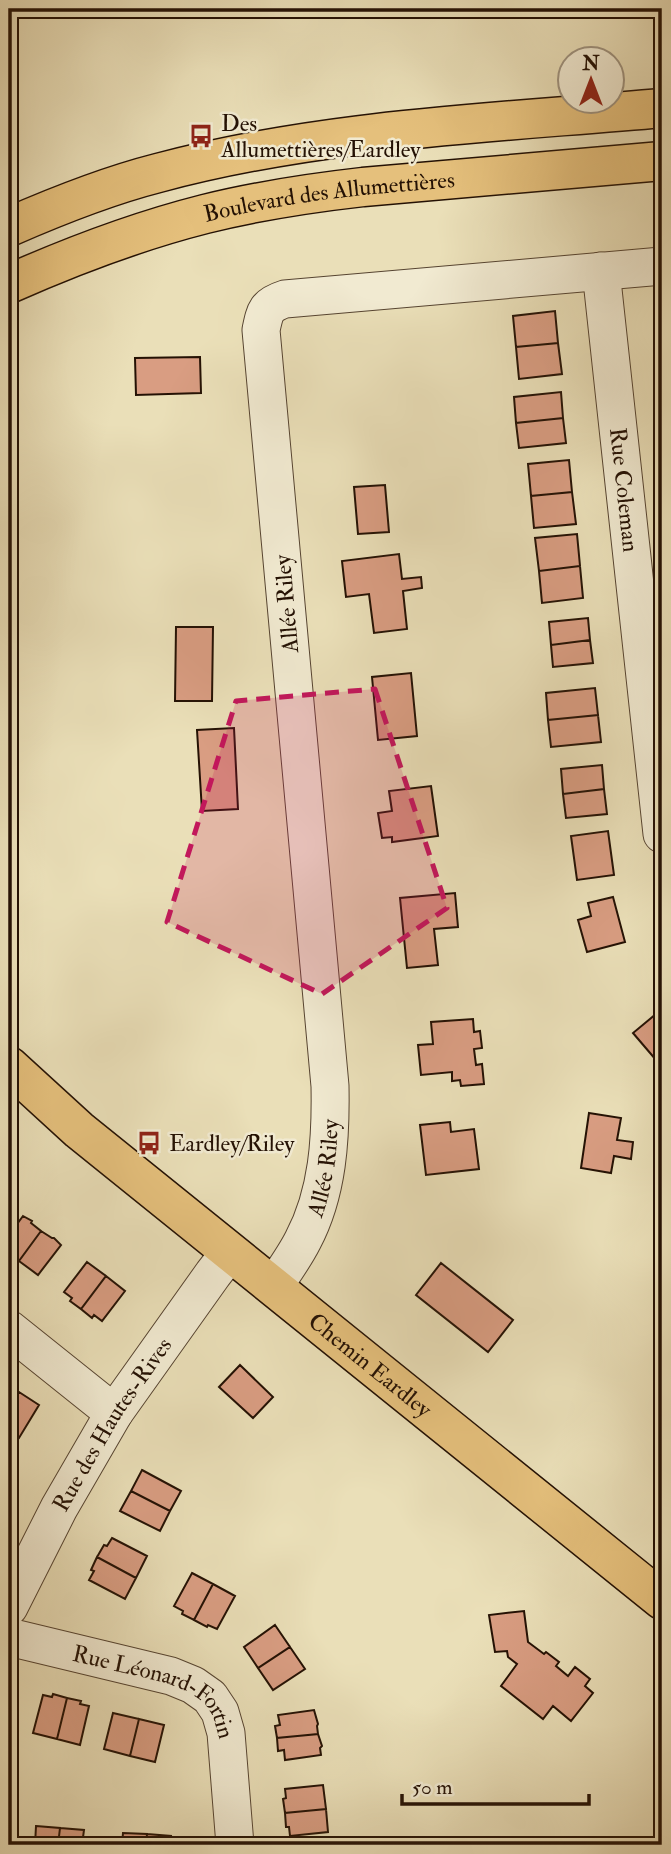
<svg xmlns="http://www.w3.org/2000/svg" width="671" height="1854" font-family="'IM FELL Double Pica',serif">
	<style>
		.building { fill: #d99d82; stroke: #241104; stroke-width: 2 }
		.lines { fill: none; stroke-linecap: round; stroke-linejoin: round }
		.minor-casing { stroke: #564431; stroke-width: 39 }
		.major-casing { stroke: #241104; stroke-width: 41 }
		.highway-casing { stroke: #241104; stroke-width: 41 }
		.minor { stroke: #f1ead1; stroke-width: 37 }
		.major { stroke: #e5c07c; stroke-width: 38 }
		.highway { stroke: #e5c07c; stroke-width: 38 }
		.marked { fill: #c2185b; fill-opacity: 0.2; stroke: #c2185b; stroke-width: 5; stroke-dasharray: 14 9; stroke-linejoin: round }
		.labels { text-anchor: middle; stroke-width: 5; stroke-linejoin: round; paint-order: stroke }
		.poi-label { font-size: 23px; fill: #241104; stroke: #f1ead1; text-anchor: start }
		.street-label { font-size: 23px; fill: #241104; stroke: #f1ead1 }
	</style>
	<rect width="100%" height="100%" fill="#eadfb8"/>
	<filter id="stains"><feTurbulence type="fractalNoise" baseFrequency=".00286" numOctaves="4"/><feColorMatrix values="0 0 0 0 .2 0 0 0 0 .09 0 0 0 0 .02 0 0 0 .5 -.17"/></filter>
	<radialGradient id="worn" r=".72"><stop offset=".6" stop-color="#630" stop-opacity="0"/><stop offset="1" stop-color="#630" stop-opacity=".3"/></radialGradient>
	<path class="building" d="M555,311L558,343L516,347L513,316Z
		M558,343L562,374L519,379L516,347Z
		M200,357L201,393L136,395L135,358Z
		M561,392L563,418L516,423L514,397Z
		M563,418L566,443L519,448L516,423Z
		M569,460L572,492L531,496L528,464Z
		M385,485L389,532L358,534L354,487Z
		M572,492L576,524L534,528L531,496Z
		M577,534L580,566L539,571L535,538Z
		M399,554L402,579L421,577L422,588L403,591L407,629L374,633L369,594L346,597L342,561Z
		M580,566L583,598L542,603L539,571Z
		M588,618L590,640L551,645L549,622Z
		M176,627H213L212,701H175Z
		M590,640L593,663L553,667L551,645Z
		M411,673L417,736L378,740L372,677Z
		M595,688L598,715L548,720L546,693Z
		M598,715L601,742L551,747L548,720Z
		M234,728L238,809L202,811L197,730Z
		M602,765L604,789L563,794L561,769Z
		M431,786L438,836L392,842V837L382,838L378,813L392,811L389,791Z
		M604,789L607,814L566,818L563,794Z
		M608,831L614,875L577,880L571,836Z
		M455,893L458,927L434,929L438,965L407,968L400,898Z
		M613,897L625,942L587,952L578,920L591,916L588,903Z
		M662,1009V1067L633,1033Z
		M473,1019L474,1032L480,1031L482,1048L474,1049L476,1065L482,1064L484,1084L461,1086L460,1080L452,1081V1072L421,1075L418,1045L433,1044L431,1022Z
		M589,1113L621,1118L617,1140L633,1142L631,1159L614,1156L611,1173L581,1168Z
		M450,1122L451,1132L474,1129L479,1169L426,1175L420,1125Z
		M23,1216L32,1221L31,1223L41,1231L19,1261L9,1255V1235Z
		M41,1231L52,1238H54L61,1245L38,1275L19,1261Z
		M87,1262L106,1276L81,1309L70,1301L72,1298L64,1292Z
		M441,1263L513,1320L488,1352L416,1295Z
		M106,1276L125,1291L102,1321L94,1315L92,1318L81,1309Z
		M240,1365L273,1397L253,1418L219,1387Z
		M9,1386L19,1392L9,1408Z
		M19,1392L39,1405L19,1438L9,1432V1408Z
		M142,1470L181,1491L170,1511L131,1491Z
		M131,1491L170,1511L160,1531L120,1511Z
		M112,1538L147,1556L136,1578L97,1557L104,1545L107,1546Z
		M97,1557L136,1578L125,1599L89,1580L94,1571L91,1570Z
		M192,1573L213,1584L194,1620L182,1614L183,1611L174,1606Z
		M213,1584L235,1596L217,1629L208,1625L207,1627L194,1620Z
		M524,1611L528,1642L544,1654L546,1652L559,1662L556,1666L568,1676L575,1667L590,1679L585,1686L593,1693L571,1721L553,1706L543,1719L501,1686L517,1664L508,1657L507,1651L495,1652L489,1615Z
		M275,1625L290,1647L258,1668L244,1647Z
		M290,1647L305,1669L273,1690L258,1668Z
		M53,1694L67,1698L57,1739L33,1733L43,1695L52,1697Z
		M67,1698L81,1701L80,1704L89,1706L80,1745L57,1739Z
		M314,1710L318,1724L317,1726L318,1734L277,1738L275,1726L280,1725L278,1715Z
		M113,1713L139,1719L130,1756L104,1749Z
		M139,1719L164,1725L155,1762L130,1756Z
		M318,1734L322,1746L320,1748L321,1755L285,1760L284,1750L278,1751L277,1738Z
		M323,1785L326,1809L285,1813L283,1799L286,1798L285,1789Z
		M326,1809L328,1832L290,1836L289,1827H286L285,1813Z
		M36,1826L60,1828L58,1845H35Z
		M60,1828L84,1830L82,1845H58Z
		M123,1833L147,1834L146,1845H122Z
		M147,1834L171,1836L170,1845H146Z"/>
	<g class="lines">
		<g class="minor-casing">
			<g id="minor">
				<path id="s1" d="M601,271L662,834"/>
				<path id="s2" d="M274,1286C284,1271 295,1256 303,1240C328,1193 331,1138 330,1086L261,330C265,311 266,305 285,299L662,266"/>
				<path d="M9,1329L114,1413"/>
				<path id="s3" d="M9,1607L59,1508L114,1413L213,1274L230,1252"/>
				<path id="s4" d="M9,1637L171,1676L193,1685L210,1697L220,1712L226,1733L235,1845"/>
			</g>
		</g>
		<g class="major-casing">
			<g id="major">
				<path id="s5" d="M9,1066L79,1130L662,1600"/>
			</g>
		</g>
		<g class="highway-casing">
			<g id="highway">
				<path d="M9,227C57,206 107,186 158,173C321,129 495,123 662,108"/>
				<path id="s6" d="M9,284C72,256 138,231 205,214C257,201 310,193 363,187L662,161"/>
			</g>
		</g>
		<use href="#minor" class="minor"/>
		<use href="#major" class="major"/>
		<use href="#highway" class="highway"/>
	</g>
	<path class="marked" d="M375,689L447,908L322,994L167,922L236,701Z"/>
	<defs>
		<g id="bus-bare" transform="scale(1.89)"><path d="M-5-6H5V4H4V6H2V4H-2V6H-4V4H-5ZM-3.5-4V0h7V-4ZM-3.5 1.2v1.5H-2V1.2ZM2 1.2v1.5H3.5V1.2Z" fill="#8f2418" stroke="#f1ead1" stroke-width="2.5" paint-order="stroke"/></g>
	</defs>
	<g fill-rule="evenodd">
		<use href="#bus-bare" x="201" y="136"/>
		<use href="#bus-bare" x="149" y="1143"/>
	</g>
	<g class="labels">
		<g class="poi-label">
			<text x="221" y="131">Des<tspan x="221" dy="26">Allumettières/Eardley</tspan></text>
			<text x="169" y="1151">Eardley/Riley</text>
		</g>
		<g class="street-label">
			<text dy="8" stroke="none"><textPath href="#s6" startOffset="334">Boulevard des Allumettières</textPath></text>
			<text dy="8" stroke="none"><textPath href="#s1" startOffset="220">Rue Coleman</textPath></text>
			<text transform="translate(286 604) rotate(-95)" y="8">Allée Riley</text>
			<text dy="8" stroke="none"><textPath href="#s2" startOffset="130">Allée Riley</textPath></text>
			<text dy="8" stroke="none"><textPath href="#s5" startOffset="469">Chemin Eardley</textPath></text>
			<text dy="8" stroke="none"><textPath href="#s3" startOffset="210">Rue des Hautes-Rives</textPath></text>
			<text dy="8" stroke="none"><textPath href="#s4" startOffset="161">Rue Léonard-Fortin</textPath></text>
		</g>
	</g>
	<rect width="671" height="1854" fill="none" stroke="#eadfb8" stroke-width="35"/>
	<rect x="10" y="10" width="650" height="1833" fill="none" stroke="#241104" stroke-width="3.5"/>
	<rect x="18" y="18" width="636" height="1819" fill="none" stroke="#241104" stroke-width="2"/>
	<g transform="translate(591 80)"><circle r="33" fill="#f1ead1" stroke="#9f937f" stroke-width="2"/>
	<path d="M0-5L12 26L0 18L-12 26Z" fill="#8f2418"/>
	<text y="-10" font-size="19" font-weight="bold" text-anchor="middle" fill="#241104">N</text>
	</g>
	<path d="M402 1794v10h187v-10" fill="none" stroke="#241104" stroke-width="3.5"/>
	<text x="412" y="1794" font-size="21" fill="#241104" stroke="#f1ead1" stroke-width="5" paint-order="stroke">50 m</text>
	<rect width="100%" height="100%" filter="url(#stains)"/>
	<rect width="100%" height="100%" fill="url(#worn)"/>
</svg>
